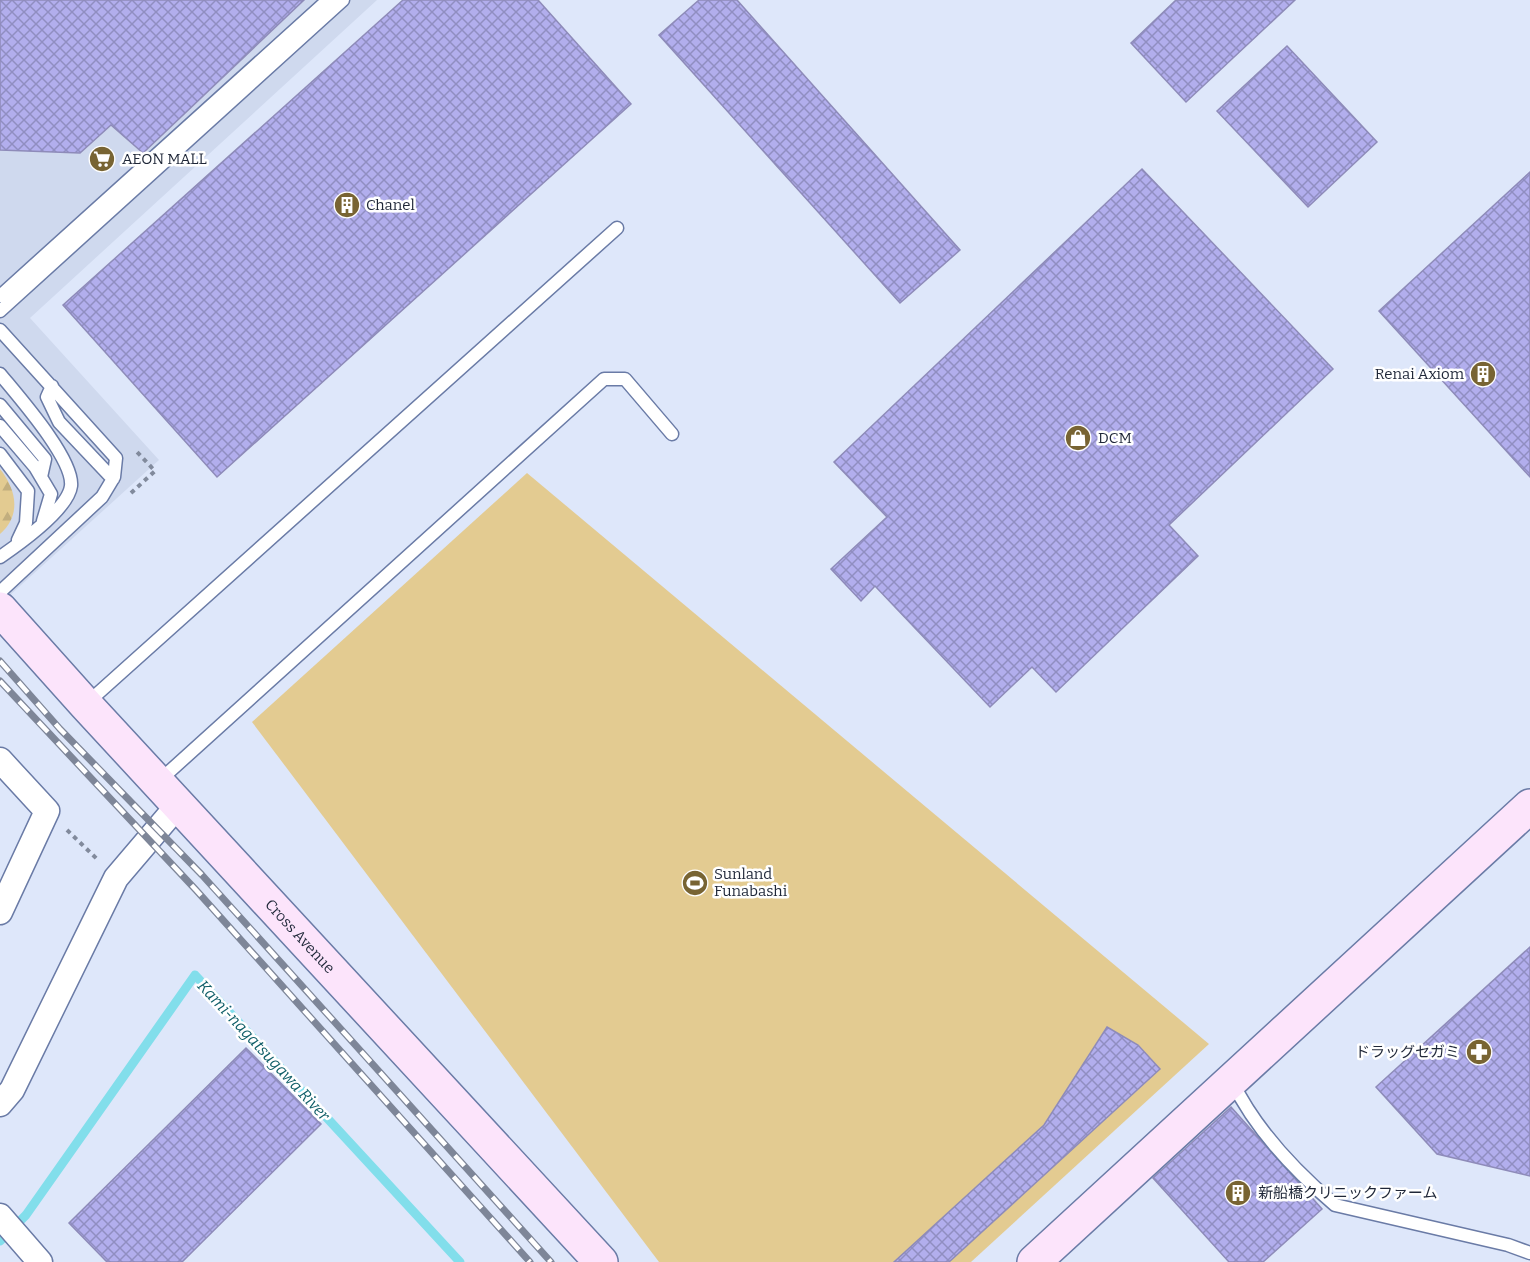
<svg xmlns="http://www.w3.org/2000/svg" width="1530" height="1262" font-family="Bitter,'Noto Sans JP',serif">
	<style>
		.built { fill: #cfd9ee }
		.forest { fill: url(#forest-firs) }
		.pitch { fill: #e3cb91 }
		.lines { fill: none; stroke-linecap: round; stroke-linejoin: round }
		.stream { stroke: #82deeb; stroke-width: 9 }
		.building { fill: url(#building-cross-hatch); stroke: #8e8bb9; stroke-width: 1.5 }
		.lane-casing { stroke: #6a7ba6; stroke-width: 15 }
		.street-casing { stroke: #6a7ba6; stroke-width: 27 }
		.secondary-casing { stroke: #6a7ba6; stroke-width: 36 }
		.path { stroke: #818a9c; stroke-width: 4; stroke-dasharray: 4.5 4.5; stroke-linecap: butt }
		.lane { stroke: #fff; stroke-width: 12 }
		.street { stroke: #fff; stroke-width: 24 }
		.secondary { stroke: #fce4fb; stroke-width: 33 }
		.rail-casing { stroke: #7e8698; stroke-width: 7 }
		.rail { stroke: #fff; stroke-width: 4.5; stroke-dasharray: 14; stroke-linecap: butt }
		.labels { text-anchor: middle; stroke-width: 5; stroke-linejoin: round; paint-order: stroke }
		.poi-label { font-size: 15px; fill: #1f2738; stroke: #fff; text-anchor: start }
		.street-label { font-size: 15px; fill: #1f2738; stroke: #fff }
		.water-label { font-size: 16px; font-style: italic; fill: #0f5e68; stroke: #fff }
	</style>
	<defs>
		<pattern id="forest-firs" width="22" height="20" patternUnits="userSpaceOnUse" patternTransform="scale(1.5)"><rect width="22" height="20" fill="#e3cb91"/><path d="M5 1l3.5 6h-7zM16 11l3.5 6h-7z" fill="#c2ae7e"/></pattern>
		<pattern id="building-cross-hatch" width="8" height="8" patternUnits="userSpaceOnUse" patternTransform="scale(1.5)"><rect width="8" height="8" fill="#b2aeed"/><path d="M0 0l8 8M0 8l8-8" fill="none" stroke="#908ec1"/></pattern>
	</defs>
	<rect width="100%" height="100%" fill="#dee7fa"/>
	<path class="built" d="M0,0H377L30,318L159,460L9,596L0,585Z"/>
	<path class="forest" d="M0,469C16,489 22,515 0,534Z"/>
	<path class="pitch" d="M527,473L1209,1044L971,1262H659L252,722Z"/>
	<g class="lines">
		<path class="stream" d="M0,1241L26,1215L195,975L460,1262"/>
	</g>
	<path class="building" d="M0,0H304L143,153L111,125L80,153L0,150Z
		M403,0H538L631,104L217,477L63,305Z
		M699,0H737L960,250L900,303L659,35Z
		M1176,0H1295L1186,102L1131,43Z
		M1287,46L1377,142L1308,207L1217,111Z
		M1142,169L1333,369L1169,525L1198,556L1056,692L1032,667L990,707L875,586L861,601L831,569L887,517L834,462Z
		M1530,172V477L1379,311Z
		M1530,947V1176L1437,1154L1376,1087Z
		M1107,1027L1138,1045L1160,1069L949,1262H894L1044,1125Z
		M246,1048L321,1124L182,1262H107L69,1223Z
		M1231,1107L1322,1209L1263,1262H1229L1153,1178Z"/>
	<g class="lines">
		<g class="lane-casing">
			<path id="lane" d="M0,296L328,0
				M0,311L343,0
				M0,330L116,458L114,477L102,497L0,592
				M0,374C18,396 74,459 71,486C68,509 19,544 0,557
				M52,386L47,397L59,422L113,479
				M0,405L45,459L41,477
				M0,426L35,467L51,494L43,521
				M0,454L28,491L26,523L18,540
				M86,704L617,228
				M159,781L604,379H625L672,434
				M1232,1081C1255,1129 1295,1171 1335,1205L1508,1245L1530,1253"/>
		</g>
		<g class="street-casing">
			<path id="street" d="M0,760L47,811L0,912
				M0,1104L12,1090L116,878L179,804
				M0,1216L40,1262"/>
		</g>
		<g class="secondary-casing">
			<g id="secondary">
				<path id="s1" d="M0,609L86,705L601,1262"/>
				<path d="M1034,1262L1530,806"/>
			</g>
		</g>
		<path class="path" d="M131,493L155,471L137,452
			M67,830L98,860"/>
		<use href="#lane" class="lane"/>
		<use href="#street" class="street"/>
		<use href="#secondary" class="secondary"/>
		<g class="rail-casing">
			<path id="rail" d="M0,661L60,729L202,875L551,1262
				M0,681L196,890L530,1262"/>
		</g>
		<use href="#rail" class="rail"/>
	</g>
	<defs>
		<g id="supermarket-disc" transform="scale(1.35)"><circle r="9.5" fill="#786433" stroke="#fff"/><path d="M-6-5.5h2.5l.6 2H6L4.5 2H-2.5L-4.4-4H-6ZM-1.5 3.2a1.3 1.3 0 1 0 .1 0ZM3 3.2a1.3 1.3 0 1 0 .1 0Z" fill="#fff"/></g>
		<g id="building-disc" transform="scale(1.35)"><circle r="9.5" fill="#786433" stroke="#fff"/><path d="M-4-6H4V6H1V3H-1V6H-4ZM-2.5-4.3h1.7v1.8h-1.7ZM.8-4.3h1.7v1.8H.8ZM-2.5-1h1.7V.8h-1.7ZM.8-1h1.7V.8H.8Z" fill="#fff"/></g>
		<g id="shop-disc" transform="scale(1.35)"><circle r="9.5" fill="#786433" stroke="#fff"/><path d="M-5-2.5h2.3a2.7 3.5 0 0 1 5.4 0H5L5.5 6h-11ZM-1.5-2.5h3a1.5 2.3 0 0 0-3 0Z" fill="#fff"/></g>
		<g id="stadium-disc" transform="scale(1.35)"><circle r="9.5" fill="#786433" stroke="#fff"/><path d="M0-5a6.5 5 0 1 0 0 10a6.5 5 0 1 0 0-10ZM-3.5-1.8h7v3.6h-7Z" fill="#fff"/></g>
		<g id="pharmacy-disc" transform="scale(1.35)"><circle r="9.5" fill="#786433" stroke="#fff"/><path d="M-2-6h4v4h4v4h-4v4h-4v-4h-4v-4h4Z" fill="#fff"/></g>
	</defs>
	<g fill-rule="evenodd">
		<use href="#supermarket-disc" x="102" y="159"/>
		<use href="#building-disc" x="347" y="205"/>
		<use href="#building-disc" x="1483" y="374"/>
		<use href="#shop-disc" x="1078" y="438"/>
		<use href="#stadium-disc" x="695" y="883"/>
		<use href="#pharmacy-disc" x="1479" y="1052"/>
		<use href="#building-disc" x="1238" y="1193"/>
	</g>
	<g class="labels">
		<g class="poi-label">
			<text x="122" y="164">AEON MALL</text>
			<text x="366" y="210">Chanel</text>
			<text x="1464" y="379" text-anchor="end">Renai Axiom</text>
			<text x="1098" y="443">DCM</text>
			<text x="714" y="879">Sunland<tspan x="714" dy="17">Funabashi</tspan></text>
			<text x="1460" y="1057" text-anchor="end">ドラッグセガミ</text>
			<text x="1258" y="1198">新船橋クリニックファーム</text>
		</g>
		<g class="street-label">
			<text dy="5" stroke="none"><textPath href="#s1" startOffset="444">Cross Avenue</textPath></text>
		</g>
		<g class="water-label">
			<text transform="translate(264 1050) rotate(47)" y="6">Kami-nagatsugawa River</text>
		</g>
	</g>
</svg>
